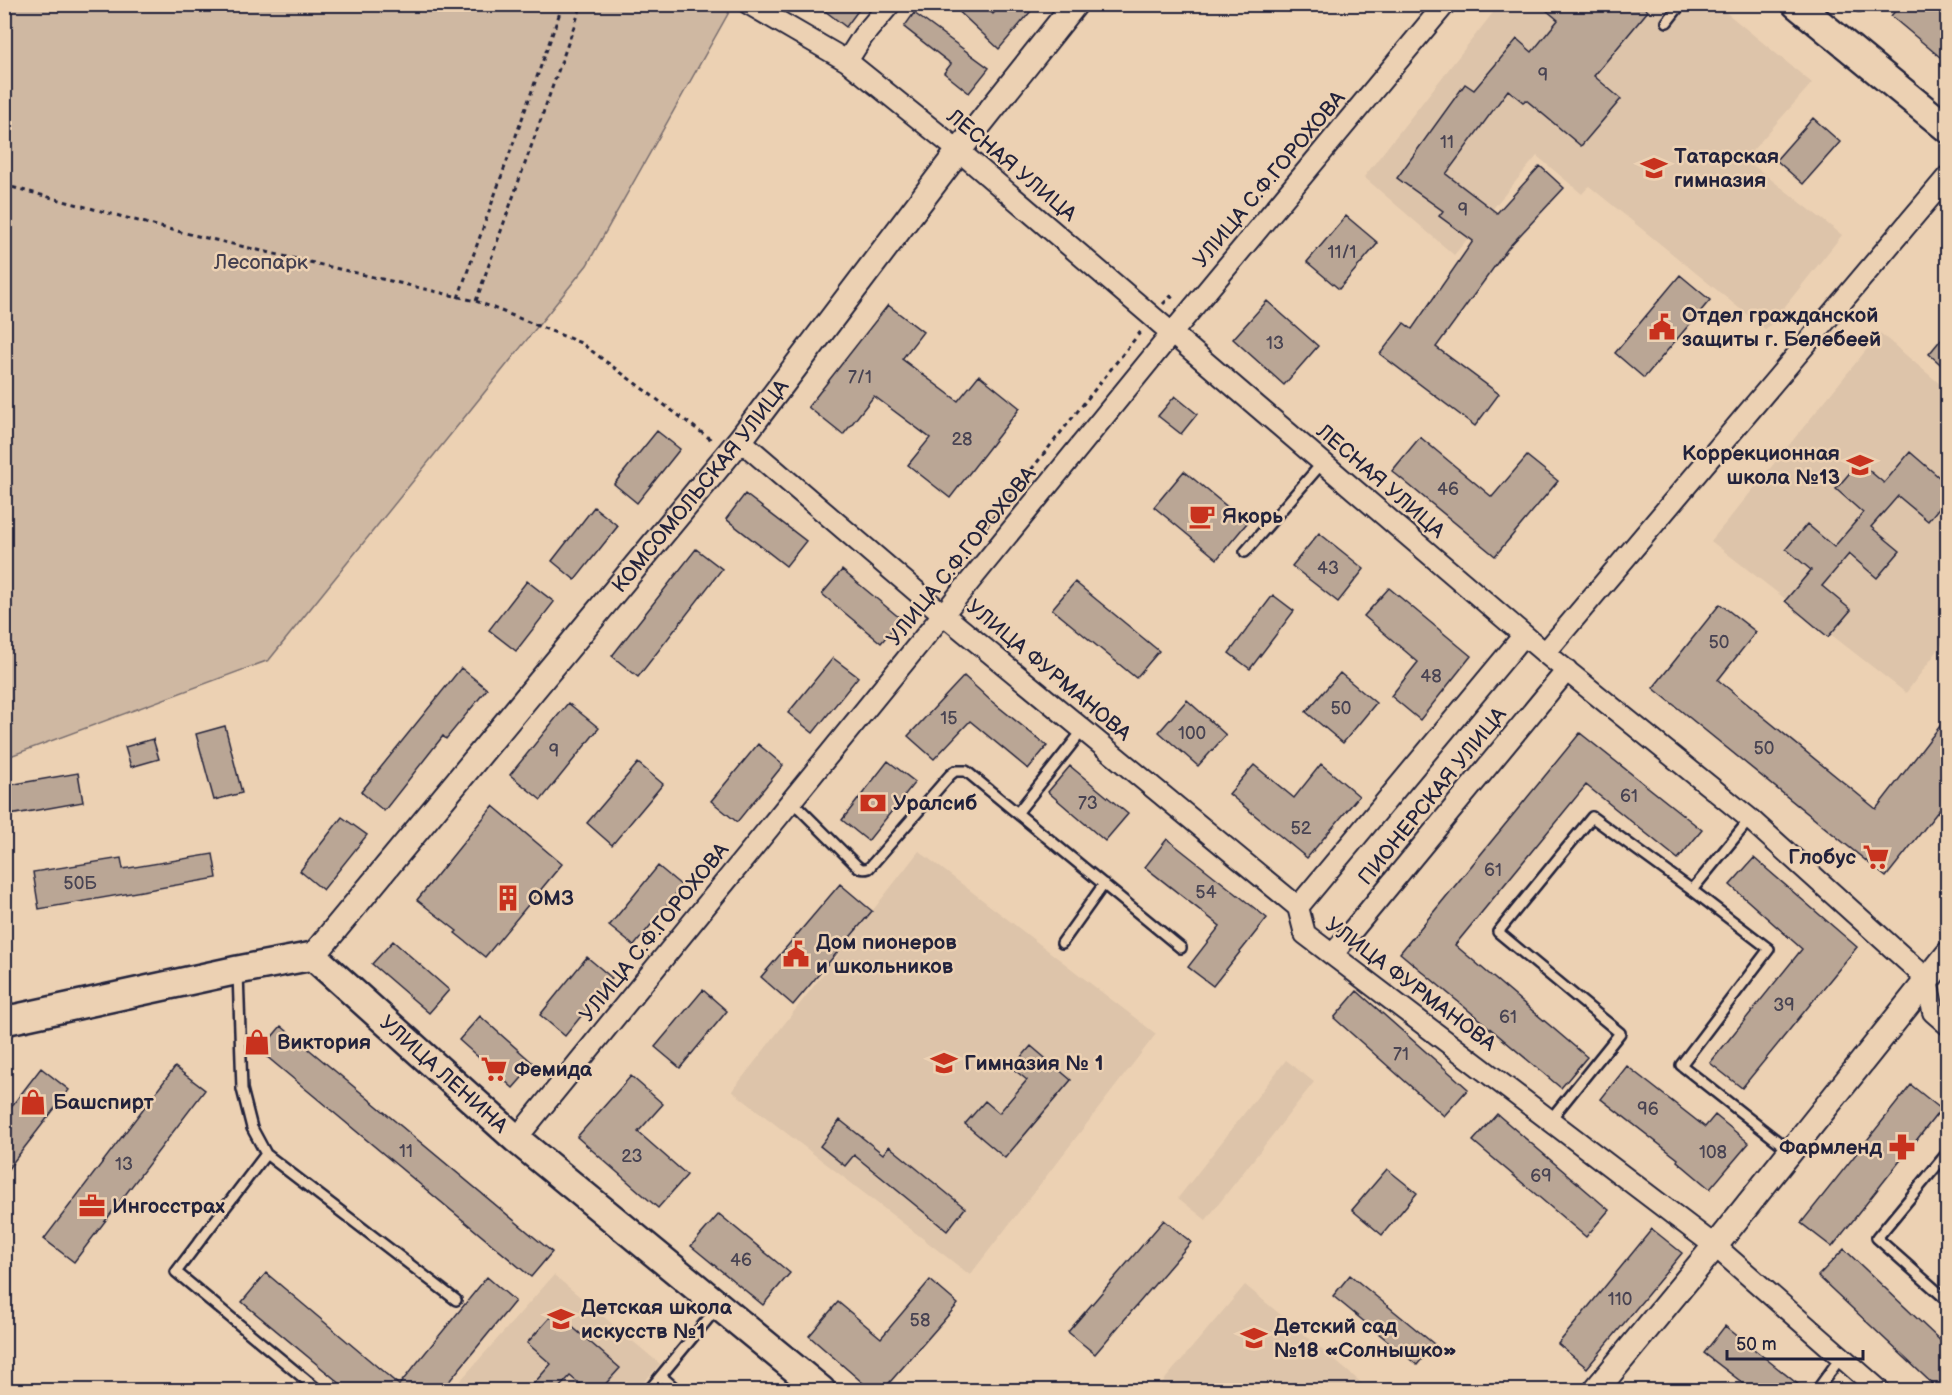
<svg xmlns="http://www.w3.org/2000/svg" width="1952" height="1395" font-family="'Balsamiq Sans',sans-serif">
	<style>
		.built { fill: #ddc4aa }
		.green { fill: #cfb8a2; stroke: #786d6e; stroke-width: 1.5 }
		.building { fill: #baa695; stroke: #22223b; stroke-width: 1.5 }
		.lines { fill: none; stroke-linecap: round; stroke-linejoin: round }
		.service-casing { stroke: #22223b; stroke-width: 14 }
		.minor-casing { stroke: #22223b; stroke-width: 24 }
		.tertiary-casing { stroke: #22223b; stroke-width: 28 }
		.secondary-casing { stroke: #22223b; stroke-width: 32 }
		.path { stroke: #22223b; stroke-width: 3; stroke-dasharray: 4.5 4.5; stroke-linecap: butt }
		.service { stroke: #ecd1b3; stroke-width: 9 }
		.minor { stroke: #ecd1b3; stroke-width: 20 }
		.tertiary { stroke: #ecd1b3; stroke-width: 24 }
		.secondary { stroke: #ecd1b3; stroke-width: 27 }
		.labels { text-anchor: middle; stroke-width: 5; stroke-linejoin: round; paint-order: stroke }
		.number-label { font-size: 18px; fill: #484352 }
		.poi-label { font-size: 21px; font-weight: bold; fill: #22223b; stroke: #ecd1b3; text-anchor: start }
		.street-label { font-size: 21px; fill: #22223b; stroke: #ecd1b3 }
		.park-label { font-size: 21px; fill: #454050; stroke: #ecd1b3 }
	</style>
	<rect width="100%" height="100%" fill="#ecd1b3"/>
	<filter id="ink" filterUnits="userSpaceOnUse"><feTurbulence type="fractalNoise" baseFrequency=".0167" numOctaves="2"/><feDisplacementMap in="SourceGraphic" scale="12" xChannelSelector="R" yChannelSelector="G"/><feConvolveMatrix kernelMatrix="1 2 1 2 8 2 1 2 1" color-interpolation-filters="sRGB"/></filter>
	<g filter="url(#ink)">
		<path class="built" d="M1499,5H1717L1812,83L1745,159L1842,235L1766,330L1589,186L1582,194L1537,156L1454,255L1364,177Z
			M1880,333L1947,390V638L1906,693L1711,541Z
			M919,851L1156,1034L970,1275L732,1091Z
			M1286,1060L1314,1082L1206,1220L1178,1198Z
			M554,1275L660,1364L637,1390H452Z
			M1245,1285L1370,1390H1156Z"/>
		<path class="green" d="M5,4L733,5L587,265L269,660L5,758Z"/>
		<path class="building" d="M816,4H863L846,27Z
			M951,4H982L993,14L1002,4H1037L999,49Z
			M1539,4H1640L1648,11L1594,76L1621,99L1581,146L1526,100L1523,102L1508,90L1446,174L1497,213L1540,166L1564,188L1508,248L1436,347L1499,394L1475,426L1380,354L1404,323L1412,329L1473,241L1439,216L1443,211L1397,178L1465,84L1474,90L1517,39L1532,52L1558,20Z
			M1901,4H1930L1947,19V63L1891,16Z
			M914,13L989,68L969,93L944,73L951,64L904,27Z
			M1813,118L1840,142L1803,184L1776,160Z
			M1346,216L1378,243L1339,289L1307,262Z
			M1680,275L1710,300L1644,378L1615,353Z
			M1267,301L1318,346L1284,385L1233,339Z
			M888,305L923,332L902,359L958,401L979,375L1020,408L950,498L908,465L930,438L874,396L843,435L808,407Z
			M1947,332V370L1929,354Z
			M1175,396L1197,414L1181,434L1158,416Z
			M657,431L680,449L637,503L614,484Z
			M1420,437L1492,497L1527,456L1558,481L1495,556L1392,471Z
			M1910,452L1947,484V498L1928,521L1898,496L1871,527L1900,551L1877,578L1849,554L1822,586L1851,610L1828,637L1785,601L1811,570L1786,549L1807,524L1834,547L1863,513L1836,489L1859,462L1884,483Z
			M1184,471L1247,523L1217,559L1154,507Z
			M745,494L806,541L786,566L726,519Z
			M594,507L618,526L575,580L552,561Z
			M1319,533L1364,569L1338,602L1292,566Z
			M696,549L722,569L638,677L612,656Z
			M842,570L901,619L881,643L822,594Z
			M527,581L554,602L516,651L489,630Z
			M1075,582L1159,651L1136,678L1052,609Z
			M1389,588L1471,656L1420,720L1391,696L1418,662L1364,616Z
			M1273,595L1294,611L1250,669L1229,653Z
			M1720,604L1756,632L1718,680L1876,809L1947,717V800L1886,877L1653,688Z
			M833,658L858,677L813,733L788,713Z
			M461,668L487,689L446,739L443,736L384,811L361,792Z
			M1340,673L1376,703L1343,743L1306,712Z
			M964,676L990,700L1047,746L1028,769L970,721L934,759L908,736Z
			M1187,700L1226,735L1198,766L1159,732Z
			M568,703L599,728L541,800L510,775Z
			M225,726L242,793L214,800L196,734Z
			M1580,733L1702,830L1678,859L1586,785L1455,945L1587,1057L1561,1088L1400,953Z
			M153,739L159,759L131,767L125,747Z
			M758,744L783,765L737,822L711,801Z
			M888,761L915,782L868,841L842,820Z
			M638,763L663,784L612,845L587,823Z
			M1321,764L1359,796L1307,858L1229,794L1254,765L1294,798Z
			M1070,766L1128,814L1105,841L1048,792Z
			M78,773L83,802L4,816V786Z
			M493,806L562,864L485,957L455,933L457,931L417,900Z
			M342,817L367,835L323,890L300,871Z
			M1167,839L1267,918L1213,986L1188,967L1220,926L1145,867Z
			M213,854L217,878L39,909L33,872L121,858L123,869Z
			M1754,858L1857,947L1742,1088L1710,1063L1802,949L1730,885Z
			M658,866L682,886L634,946L609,926Z
			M840,884L872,911L793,1005L761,977Z
			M393,941L449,990L429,1013L372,964Z
			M587,957L612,978L565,1036L540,1015Z
			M703,990L727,1011L680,1068L655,1047Z
			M1357,991L1468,1089L1444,1116L1334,1018Z
			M480,1016L534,1064L513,1088L459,1040Z
			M281,1026L552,1252L531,1277L260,1051Z
			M1031,1046L1071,1080L1005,1158L965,1124L985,1101L999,1113L1027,1080L1012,1068Z
			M1627,1066L1705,1127L1715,1115L1749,1143L1710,1189L1677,1161L1678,1159L1601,1099Z
			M175,1067L205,1090L74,1262L44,1239Z
			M41,1068L69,1090L4,1174V1116Z
			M631,1076L663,1104L638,1132L687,1175L658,1208L577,1137Z
			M1911,1085L1941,1109L1832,1247L1801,1223Z
			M1497,1114L1609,1210L1586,1237L1473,1141Z
			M840,1120L883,1154L889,1146L965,1208L947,1231L854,1155L845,1166L820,1146Z
			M1387,1169L1417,1193L1382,1235L1352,1210Z
			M719,1214L790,1273L763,1305L691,1246Z
			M1164,1220L1191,1242L1095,1354L1068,1332Z
			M1652,1229L1682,1253L1587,1368L1558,1344Z
			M1844,1249L1947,1347V1390H1939L1818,1276Z
			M266,1273L399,1385L487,1277L515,1301L442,1390H348L242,1302Z
			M1350,1275L1434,1344L1417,1365L1333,1296Z
			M930,1280L958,1304L883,1390H871L809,1336L838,1302L881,1338Z
			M555,1312L620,1368L600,1390H587L570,1376L557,1390H528L551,1364L527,1343Z
			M1725,1326L1805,1390H1752L1704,1353Z"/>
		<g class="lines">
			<g class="service-casing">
				<path id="service" d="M1857,4L1859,6
					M1667,22L1681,4
					M1245,552L1323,462
					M792,801L856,865C860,869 863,870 869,868L950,775L955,771H966L1181,948
					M1018,812L1083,730
					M1692,890L1769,949L1681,1065L1790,1151
					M1062,943L1104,884
					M238,973L242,1089L252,1128L266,1154L176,1272L318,1390
					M1550,1120L1620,1033L1498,932L1592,817L1692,890L1750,819
					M1948,1152L1877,1238L1948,1301
					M266,1154L456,1300
					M661,1376L677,1390
					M649,1390L717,1308
					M1817,1390L1841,1357"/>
			</g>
			<g class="minor-casing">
				<path id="minor" d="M749,4L847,61L959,151L1545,653L1750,819L1927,979L1933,1012L1948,1025
					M847,61L863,36L890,4
					M740,440L944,615L1298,907L1305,934L1715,1246L1879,1390
					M1545,653L1948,176
					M1298,907L1524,635
					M1333,954L1567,670
					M516,1139L1172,333L1445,4"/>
			</g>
			<g class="tertiary-casing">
				<g id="tertiary">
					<path id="s1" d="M313,956L740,440L967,140L1075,4"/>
					<path d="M1596,1390L1715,1246L1948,954"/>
				</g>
			</g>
			<g class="secondary-casing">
				<g id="secondary">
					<path d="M1796,4L1948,129"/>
					<path id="s2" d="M4,1021L238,970L313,956L516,1139L821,1390"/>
				</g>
			</g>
			<path class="path" d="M4,185L168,229L476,301L581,343L713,441
				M458,298L563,4
				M476,301L582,4
				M1163,304L1171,296L1176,300
				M981,533L1142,330"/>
			<use href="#service" class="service"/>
			<use href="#minor" class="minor"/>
			<use href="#tertiary" class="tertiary"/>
			<use href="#secondary" class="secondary"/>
		</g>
	</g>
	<defs>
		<g id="school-bare" transform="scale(2.07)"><path d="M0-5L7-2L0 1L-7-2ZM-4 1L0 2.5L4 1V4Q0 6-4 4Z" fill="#c8321e" stroke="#ecd1b3" stroke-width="2.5" paint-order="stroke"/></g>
		<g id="civic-bare" transform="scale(2.07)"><path d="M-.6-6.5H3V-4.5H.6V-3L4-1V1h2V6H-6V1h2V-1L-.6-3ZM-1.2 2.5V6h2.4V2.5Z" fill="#c8321e" stroke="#ecd1b3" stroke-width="2.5" paint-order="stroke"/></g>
		<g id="cafe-bare" transform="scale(2.07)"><path d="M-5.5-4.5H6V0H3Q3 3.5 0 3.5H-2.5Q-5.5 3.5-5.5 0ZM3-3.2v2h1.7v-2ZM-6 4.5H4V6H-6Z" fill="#c8321e" stroke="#ecd1b3" stroke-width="2.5" paint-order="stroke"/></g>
		<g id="bank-bare" transform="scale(2.07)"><path d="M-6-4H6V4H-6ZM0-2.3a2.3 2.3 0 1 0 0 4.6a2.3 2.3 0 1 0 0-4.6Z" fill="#c8321e" stroke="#ecd1b3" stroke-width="2.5" paint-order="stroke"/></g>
		<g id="supermarket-bare" transform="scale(2.07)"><path d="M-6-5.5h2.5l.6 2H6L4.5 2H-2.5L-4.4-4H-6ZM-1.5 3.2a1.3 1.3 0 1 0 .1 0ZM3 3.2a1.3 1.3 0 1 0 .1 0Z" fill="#c8321e" stroke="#ecd1b3" stroke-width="2.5" paint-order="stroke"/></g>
		<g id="building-bare" transform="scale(2.07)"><path d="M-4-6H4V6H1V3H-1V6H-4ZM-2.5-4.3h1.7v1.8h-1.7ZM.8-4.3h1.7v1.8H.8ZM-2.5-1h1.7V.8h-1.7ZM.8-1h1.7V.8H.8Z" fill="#c8321e" stroke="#ecd1b3" stroke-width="2.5" paint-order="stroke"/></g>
		<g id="shop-bare" transform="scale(2.07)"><path d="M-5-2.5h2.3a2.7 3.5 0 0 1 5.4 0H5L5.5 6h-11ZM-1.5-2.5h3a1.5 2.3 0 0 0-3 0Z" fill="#c8321e" stroke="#ecd1b3" stroke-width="2.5" paint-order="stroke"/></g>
		<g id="pharmacy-bare" transform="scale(2.07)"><path d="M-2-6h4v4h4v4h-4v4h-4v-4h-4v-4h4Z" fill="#c8321e" stroke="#ecd1b3" stroke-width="2.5" paint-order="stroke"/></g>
		<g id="office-bare" transform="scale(2.07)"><path d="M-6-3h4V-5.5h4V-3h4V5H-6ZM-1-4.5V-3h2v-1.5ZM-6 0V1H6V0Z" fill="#c8321e" stroke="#ecd1b3" stroke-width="2.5" paint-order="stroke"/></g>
	</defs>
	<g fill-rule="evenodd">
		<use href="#school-bare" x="1654" y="168"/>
		<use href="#civic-bare" x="1662" y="327"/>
		<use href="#school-bare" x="1860" y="465"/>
		<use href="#cafe-bare" x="1202" y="516"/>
		<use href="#bank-bare" x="873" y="803"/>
		<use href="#supermarket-bare" x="1876" y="857"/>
		<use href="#building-bare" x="508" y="898"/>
		<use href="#civic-bare" x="796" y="954"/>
		<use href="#shop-bare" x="257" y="1042"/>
		<use href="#school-bare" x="944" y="1063"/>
		<use href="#supermarket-bare" x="494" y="1069"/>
		<use href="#shop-bare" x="33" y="1102"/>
		<use href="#pharmacy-bare" x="1902" y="1147"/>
		<use href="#office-bare" x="92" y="1206"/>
		<use href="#school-bare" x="561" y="1319"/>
		<use href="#school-bare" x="1254" y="1338"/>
	</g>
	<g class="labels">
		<g class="number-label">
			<text x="1543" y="81">9</text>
			<text x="1447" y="148">11</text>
			<text x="1463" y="216">9</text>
			<text x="1342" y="258">11/1</text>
			<text x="1275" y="349">13</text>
			<text x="860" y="383">7/1</text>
			<text x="962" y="445">28</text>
			<text x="1448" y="495">46</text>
			<text x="1328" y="574">43</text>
			<text x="1719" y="648">50</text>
			<text x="1431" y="682">48</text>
			<text x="1341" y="714">50</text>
			<text x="949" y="724">15</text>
			<text x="1192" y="739">100</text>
			<text x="1764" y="754">50</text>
			<text x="554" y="757">9</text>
			<text x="1629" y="802">61</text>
			<text x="1088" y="809">73</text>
			<text x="1301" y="834">52</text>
			<text x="1493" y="876">61</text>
			<text x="80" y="889">50Б</text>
			<text x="1206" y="898">54</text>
			<text x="1784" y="1011">39</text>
			<text x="1508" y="1023">61</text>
			<text x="1401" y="1060">71</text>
			<text x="1648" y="1115">96</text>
			<text x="406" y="1157">11</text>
			<text x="1713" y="1158">108</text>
			<text x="632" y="1162">23</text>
			<text x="124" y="1170">13</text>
			<text x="1541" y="1182">69</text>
			<text x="741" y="1266">46</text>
			<text x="1620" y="1305">110</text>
			<text x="920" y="1326">58</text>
		</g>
		<g class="poi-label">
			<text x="1674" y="163">Татарская<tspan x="1674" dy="24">гимназия</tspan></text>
			<text x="1682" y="322">Отдел гражданской<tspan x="1682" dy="24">защиты г. Белебеей</tspan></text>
			<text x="1840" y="460" text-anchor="end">Коррекционная<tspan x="1840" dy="24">школа №13</tspan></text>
			<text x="1222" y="523">Якорь</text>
			<text x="893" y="810">Уралсиб</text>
			<text x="1856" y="864" text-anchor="end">Глобус</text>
			<text x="528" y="905">ОМЗ</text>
			<text x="816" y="949">Дом пионеров<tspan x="816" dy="24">и школьников</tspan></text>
			<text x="277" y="1049">Виктория</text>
			<text x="964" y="1070">Гимназия № 1</text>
			<text x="514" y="1076">Фемида</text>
			<text x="53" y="1109">Башспирт</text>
			<text x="1882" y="1154" text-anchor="end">Фармленд</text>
			<text x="112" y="1213">Ингосстрах</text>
			<text x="581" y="1314">Детская школа<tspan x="581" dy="24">искусств №1</tspan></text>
			<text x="1274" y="1333">Детский сад<tspan x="1274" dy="24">№18 «Солнышко»</tspan></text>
		</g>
		<g class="street-label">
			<text transform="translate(1012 165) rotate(40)" y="7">ЛЕСНАЯ УЛИЦА</text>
			<text transform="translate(1269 179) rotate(-50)" y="7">УЛИЦА С.Ф.ГОРОХОВА</text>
			<text transform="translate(1381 481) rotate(41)" y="7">ЛЕСНАЯ УЛИЦА</text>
			<text dy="7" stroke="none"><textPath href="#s1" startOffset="609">КОМСОМОЛЬСКАЯ УЛИЦА</textPath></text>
			<text transform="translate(961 556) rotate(-51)" y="7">УЛИЦА С.Ф.ГОРОХОВА</text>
			<text transform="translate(1049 670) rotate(40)" y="7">УЛИЦА ФУРМАНОВА</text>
			<text transform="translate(1432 796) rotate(-51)" y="7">ПИОНЕРСКАЯ УЛИЦА</text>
			<text transform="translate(654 932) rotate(-51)" y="7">УЛИЦА С.Ф.ГОРОХОВА</text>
			<text transform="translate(1411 984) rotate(37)" y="7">УЛИЦА ФУРМАНОВА</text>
			<text dy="7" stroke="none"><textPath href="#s2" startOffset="492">УЛИЦА ЛЕНИНА</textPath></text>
		</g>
		<g class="park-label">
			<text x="261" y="269">Лесопарк</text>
		</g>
	</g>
	<rect width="1952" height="1395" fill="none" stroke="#ecd1b3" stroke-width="24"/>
	<rect x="12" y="12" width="1928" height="1371" fill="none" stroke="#22223b" stroke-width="2" filter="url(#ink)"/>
	<path d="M1727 1350v9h136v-9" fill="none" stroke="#22223b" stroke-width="3"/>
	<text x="1736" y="1350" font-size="18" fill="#22223b" stroke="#ecd1b3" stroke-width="4.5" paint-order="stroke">50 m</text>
</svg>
